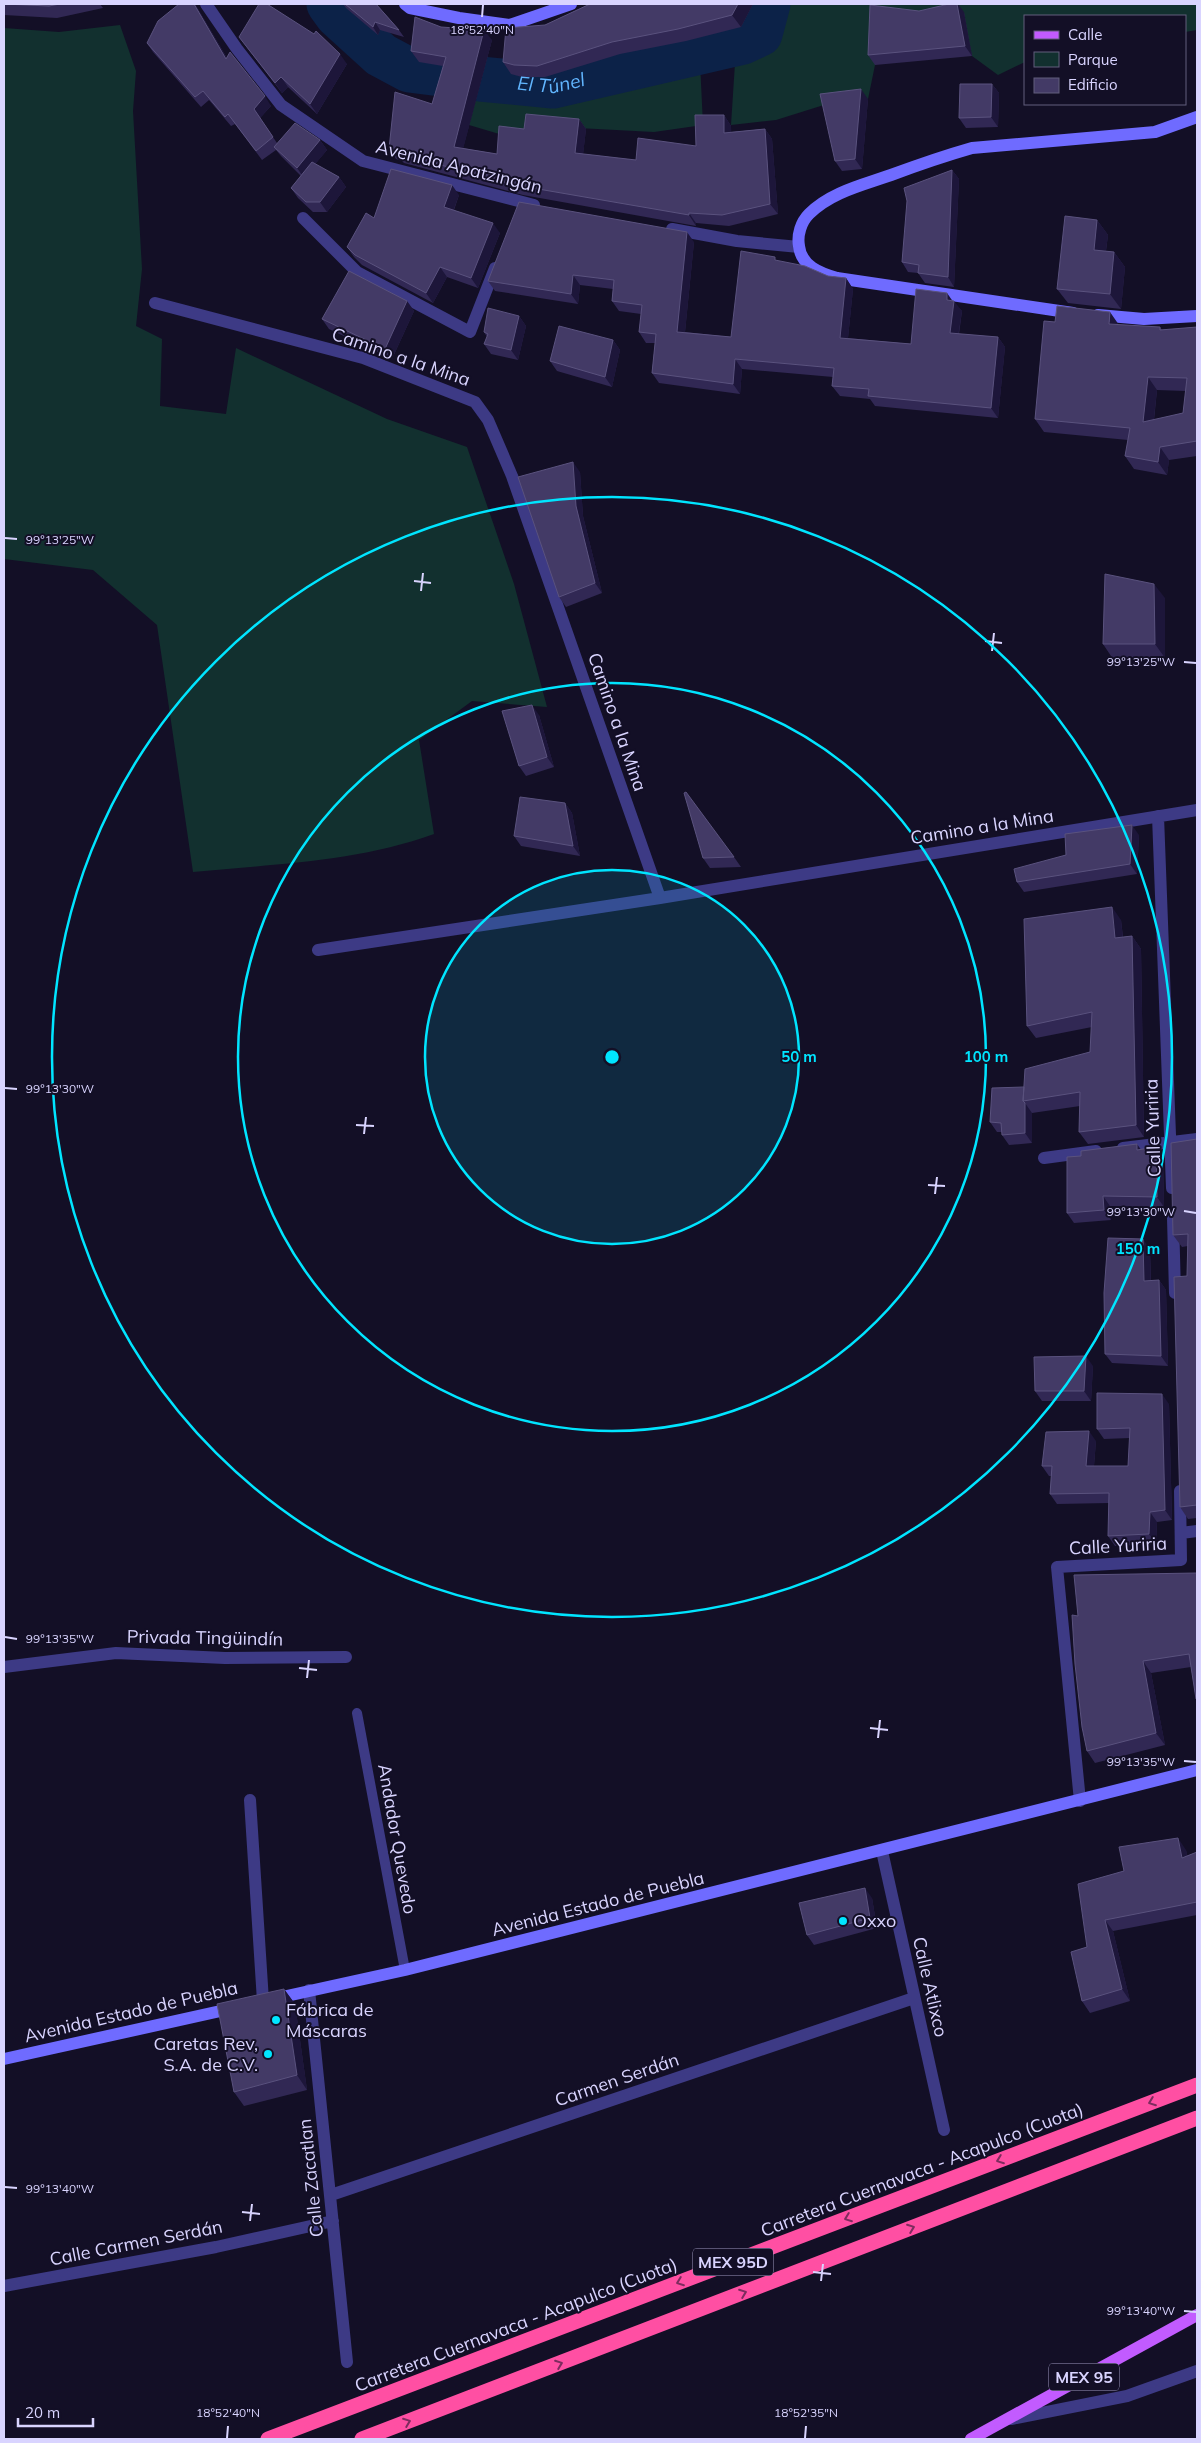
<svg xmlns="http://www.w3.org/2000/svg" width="1201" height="2443" font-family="Mulish,sans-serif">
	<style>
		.green { fill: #12302f }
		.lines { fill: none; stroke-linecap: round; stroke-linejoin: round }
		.river { stroke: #0c2248; stroke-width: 45 }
		.lane { stroke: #3d3a85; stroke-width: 10 }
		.street { stroke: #3d3a85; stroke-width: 12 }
		.secondary { stroke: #6f6bff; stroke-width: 12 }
		.primary { stroke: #c25bff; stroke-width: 12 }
		.highway { stroke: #ff4fa3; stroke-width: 15 }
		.wall { fill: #312854; fill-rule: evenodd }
		.shaded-wall { fill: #1d163a }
		.building { fill: #433a66; stroke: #5a527e; fill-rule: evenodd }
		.oneway { stroke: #7d2c5e }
		.ticks { fill: none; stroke: #d9d4ff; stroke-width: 2 }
		.ring { fill: none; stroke: #00e5ff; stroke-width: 2.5 }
		.poi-dot { fill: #00e5ff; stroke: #130f26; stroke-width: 2 }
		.labels { text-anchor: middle; stroke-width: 4; stroke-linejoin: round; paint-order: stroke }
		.shield { fill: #130f26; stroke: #9e99be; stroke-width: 1 }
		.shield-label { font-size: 16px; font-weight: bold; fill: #d9d4ff }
		.street-label { font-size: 18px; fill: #d9d4ff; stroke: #130f26 }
		.poi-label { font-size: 18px; fill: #d9d4ff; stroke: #130f26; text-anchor: start }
		.water-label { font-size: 19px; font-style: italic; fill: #62b6ff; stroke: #130f26 }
		.ticks-label { font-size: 12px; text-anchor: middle; fill: #d9d4ff; stroke: #130f26; stroke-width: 4; stroke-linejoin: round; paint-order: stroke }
		.centre { fill: #00e5ff; stroke: #130f26; stroke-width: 2.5 }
		.ring-label { font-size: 15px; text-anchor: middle; font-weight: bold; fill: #00e5ff; stroke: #130f26; stroke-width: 4; stroke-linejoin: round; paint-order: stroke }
	</style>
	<rect width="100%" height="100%" fill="#130f26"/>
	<path class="green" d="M318,4H342L378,35L376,45L419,62L447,59L522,77H545L620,54L686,41L741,27L753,4H1197V30L1185,32V16H1025V62L998,75L972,56L963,12L875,65L868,99L827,104L776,120L731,125L735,63L700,62L703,125L654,132L559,127L531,140L506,136L469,125L448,84L392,74L326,16Z
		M120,25L136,71L133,111L142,269L136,326L162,339L160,406L226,414L236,348L387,419L467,447L514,584L547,707L472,701L419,740L434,834C357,862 274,864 193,872L157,625L93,570L4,559V28L59,32Z"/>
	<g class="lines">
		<path class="river" id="s1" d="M329,4L337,15L381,55L409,70L480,79L553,86L743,42L760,34L768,4"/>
		<path class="lane" d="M357,1713L405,1970"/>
		<path class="street" d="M206,4L237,49L281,105L363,161L534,205
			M303,218L357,272L470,332L495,268
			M672,229L737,241L799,247
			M155,303L363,358L475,402L488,420L512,476L660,898
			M1158,816L1172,1188
			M318,950L660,898L1197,810
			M1123,1148L1197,1139
			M1044,1158L1096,1151
			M1173,1218L1175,1293
			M1181,1533L1197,1531
			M4,1667L116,1653L225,1658L346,1657
			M250,1800L263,2001
			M1080,1801L1057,1567L1181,1560L1180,1491
			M882,1851L944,2130
			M309,1990L347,2362
			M331,2195L914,1998
			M4,2286L216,2247L333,2221
			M1011,2419L1127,2396L1197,2371"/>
		<path class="secondary" d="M405,4L410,8L459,18L510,25L571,4
			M1073,313L837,278C820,273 801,266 799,246C797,235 801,222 809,214C831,192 863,185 891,175C918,165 944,156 972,148L1155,132L1197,117
			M1098,315L1144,319L1197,316
			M273,1999L405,1970L1197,1770
			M4,2059L234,2008"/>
		<path class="primary" d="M971,2439L1197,2315"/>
		<path class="highway" d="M268,2439L1197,2085
			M362,2439L1197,2118"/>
	</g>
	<path class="wall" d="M4,4H100L103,8L57,18L4,15Z
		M179,4H195L227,58L271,106L260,118L277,143L320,140L327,150L315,164L339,177L346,187L327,212H313L298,198L291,188L301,176L281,156L276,150L262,160L235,124L231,126L209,100L201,107L153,52L147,43Z
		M343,4H376L399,30L404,37L380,30L378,35L346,8Z
		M590,4H753L741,27L686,41L620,54L545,77H522L511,74L503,62L545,25Z
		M919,11L964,12L972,56L875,65L868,55Z
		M441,27L492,40L463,148L497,154L524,129L579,119L586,129L583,154L636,160L696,146L724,115L731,126V132L765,129L772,139L778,214L729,226L696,223V226L523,195L404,163L402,161L396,159L389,149L432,104L443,66L419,62L411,51Z
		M239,37L347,64L317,114L288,87L282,93Z
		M992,84L999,93L998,127L966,128L959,118Z
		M868,99L862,169L842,171L835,161Z
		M952,170L959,179L954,287L925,283L918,273L908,272L902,262Z
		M459,195L454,210L500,233L478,288L447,277L433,303L362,265L354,257L347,247L374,218Z
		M1097,220L1108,235L1106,251L1114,252L1125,267L1121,309L1068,303L1057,289Z
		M694,242L685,332L731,337L778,261L828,276L846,278L853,289L848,338L911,344L952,301L962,311L959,334L998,337L1005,347L998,418L875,406L870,399L840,396L832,386L833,377L742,369L740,394L659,383L652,373L655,343H646L639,332L641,314L619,311L612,301L613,289L580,285L578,304L495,291L488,281Z
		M407,301L414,311L392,359L329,329L322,319Z
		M519,316L526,326L518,360L491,354L484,344L487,337L484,332Z
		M1055,322L1160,327L1162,330L1197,327V456L1169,460L1167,475L1134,469L1125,456L1128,440L1044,432L1035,419ZM1157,390L1186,391L1183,413L1154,420Z
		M613,340L620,350L612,387L557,371L550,361Z
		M580,472L583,516L602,593L566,607L559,597Z
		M1165,598V658L1113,659L1103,644Z
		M539,715L554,767L526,776L519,766Z
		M565,803L572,813L580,856L521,846L514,836Z
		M1139,835L1137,874L1024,892L1017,882L1066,855Z
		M734,857L741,867L710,868L703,858Z
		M1121,920L1123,937L1132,936L1141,949L1144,1137L1088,1144L1079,1132L1080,1106L1032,1113V1143L1009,1145L1002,1135V1132H997L990,1122L1024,1087L1090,1052L1092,1027L1036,1038L1027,1026Z
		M1197,1139V1518L1188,1519L1180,1507L1188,1246L1182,1247L1173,1235Z
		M1156,1147L1163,1157L1164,1207L1110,1206L1111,1220L1074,1223L1067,1213L1141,1150Z
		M1150,1249L1151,1280H1159L1166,1290L1168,1366L1112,1363L1105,1354Z
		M1093,1366L1091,1401H1042L1035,1391Z
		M1169,1404L1172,1520L1157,1522L1156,1544L1115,1546L1108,1536L1109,1503L1057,1504L1050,1494L1052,1476H1049L1042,1466L1096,1441L1094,1466H1128L1130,1438L1104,1439L1097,1429Z
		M1197,1573V1701L1196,1699L1191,1667L1151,1673L1165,1745L1095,1763L1087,1751L1078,1616Z
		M1186,1850L1187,1856L1197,1852V1915L1113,1931L1130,2001L1090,2013L1082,2001L1087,1947L1124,1871Z
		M872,1898L877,1928L814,1945L807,1935Z
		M284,1989L295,2004L307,2090L244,2106L234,2092Z"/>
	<path class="shaded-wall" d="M194,4H195L233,68L226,59Z
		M738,4H753L741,27L732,15Z
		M957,4H958L964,12L972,56L965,46Z
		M375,22L380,30L378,35L373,27Z
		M484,30L492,40L461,157L454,147Z
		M340,54L347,64L317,114L310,104Z
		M281,77L288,87L282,93L275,83Z
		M992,84L999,93L998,127L991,117Z
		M861,89L868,99L862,169L855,159Z
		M265,96L271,106L260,118L280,147L254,109Z
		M724,115L731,126L732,143L724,133Z
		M579,119L586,129L582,164L575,153Z
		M765,129L772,139L778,214L770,204Z
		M320,140L327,150L304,178L297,168Z
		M952,170L959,179L954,287L948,277Z
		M339,177L346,187L327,212L320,202Z
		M452,185L459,195L451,217L444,207Z
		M689,213L696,223V226L689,215Z
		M1097,220L1108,235L1104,265L1094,250Z
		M493,223L500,233L478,288L471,278Z
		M687,232L694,242L684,342L677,332Z
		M1114,252L1125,267L1121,309L1110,294Z
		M440,267L447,277L433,303L426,293Z
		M573,275L580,285L578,304L571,294Z
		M846,278L853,289L847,348L840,338Z
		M947,293L954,303V301L962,311L957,343L950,333L947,300Z
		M407,301L414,311L392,359L385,349Z
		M1110,312L1119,325L1109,324Z
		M519,316L526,326L518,360L511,350Z
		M998,337L1005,347L998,418L991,408Z
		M613,340L620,350L612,387L605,377Z
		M735,359L742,369L740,394L733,384Z
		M1148,377L1157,390L1152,435L1143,422Z
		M1160,447L1169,460L1167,475L1158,462Z
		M573,462L580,472L583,516L602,593L595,583L576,506Z
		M1154,584L1165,598V658L1155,644Z
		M532,705L539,715L554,767L547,757Z
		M565,803L572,813L580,856L573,846Z
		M1132,825L1139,835L1137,874L1130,864Z
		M1112,907L1121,920L1124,950L1115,938Z
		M1132,936L1141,949L1144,1137L1136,1125Z
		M1025,1103L1032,1113V1143L1025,1133Z
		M1137,1144L1144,1154L1137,1150Z
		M1156,1147L1163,1157L1164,1207L1157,1197Z
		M1103,1196L1110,1206L1111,1220L1104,1210Z
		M1143,1239L1150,1249L1151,1291L1144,1281Z
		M1159,1280L1166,1290L1168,1366L1161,1356Z
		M1086,1356L1093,1366L1091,1401L1084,1391Z
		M1162,1394L1169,1404L1172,1520L1165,1510Z
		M1089,1431L1096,1441L1093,1476L1086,1466Z
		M1150,1512L1157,1522L1156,1544L1149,1534Z
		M1143,1661L1151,1673L1165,1745L1156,1733Z
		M1178,1838L1186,1850L1190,1870L1182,1858Z
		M865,1888L872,1898L877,1928L870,1918Z
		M1105,1920L1113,1931L1130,2001L1122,1989Z
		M284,1989L295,2004L307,2090L297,2075Z"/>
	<path class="building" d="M4,4H60L49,6Z
		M179,4H194L226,59L230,52L265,96L254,109L273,137L256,151L228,114L225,117L203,91L195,97L147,43L158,21Z
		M259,4H267L314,34L316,31L340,54L310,104L281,77L275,83L239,37Z
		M345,4H376L399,30L375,22L373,27Z
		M590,4H738L732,15L678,29L612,42L537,66L514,65L503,62L506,28L545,25Z
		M949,4H957L965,46L868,55L870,5L919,11Z
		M415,17L441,27L484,30L454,147L497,154L499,126L524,129L526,114L579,119L575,153L636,160L638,138L696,146L695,115H724V133L765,129L770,204L722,215L689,213V215L515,185L396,153L397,151L389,149L395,92L432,104L446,57L411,51Z
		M960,84H992L991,117L959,118Z
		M861,89L855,159L835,161L820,94Z
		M295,123L320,140L297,168L274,147Z
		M312,162L339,177L320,202H306L291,188Z
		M391,169L452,185L444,207L493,223L471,278L440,267L426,293L355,255L347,247L366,213L374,218Z
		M952,170L948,277L918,273L919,265L902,262L907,201L904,188Z
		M519,202L687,232L677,332L731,337L741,251L775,257V260L805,266L828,276L846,278L840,338L911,344L916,289L947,293V300L954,301L950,333L998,337L991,408L868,396L869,389L832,386L834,368L735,359L733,384L652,373L656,334L639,332L642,305L612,301L614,280L573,275L571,294L488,281Z
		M1065,216L1097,220L1094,250L1114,252L1110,294L1057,289Z
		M349,271L407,301L385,349L322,319Z
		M1057,306L1110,312L1109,324L1160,327V330L1197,327V441L1160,447L1158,462L1125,456L1130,428L1035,419L1044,321L1055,322ZM1148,377L1187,378L1183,413L1143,422Z
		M488,308L519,316L511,350L484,344L488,334L484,332Z
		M559,326L613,340L605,377L550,361Z
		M573,462L576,506L595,583L559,597L518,477Z
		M1105,574L1154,584L1155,644H1103Z
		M532,705L547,757L519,766L502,711Z
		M686,792L734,857L703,858L684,793Z
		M520,797L565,803L573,846L514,836Z
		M1132,825L1130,864L1017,882L1014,869L1066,855L1065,834Z
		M1112,907L1115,938L1132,936L1136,1125L1079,1132L1080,1092L1023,1101L1025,1069L1090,1052L1092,1012L1027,1026L1024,919Z
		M1024,1087L1023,1101L1025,1103V1133L1002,1135L1001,1123L990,1122L992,1088Z
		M1197,1139V1505L1180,1507L1174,1277L1187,1276L1188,1234L1173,1235L1171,1143Z
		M1137,1144V1150L1156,1147L1157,1197L1103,1196L1104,1210L1067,1213V1157L1081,1156V1151Z
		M1108,1238L1143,1239L1144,1281L1159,1280L1161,1356L1105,1354L1104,1293Z
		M1086,1356L1084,1391H1035L1034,1357Z
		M1097,1393L1162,1394L1165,1510L1150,1512L1149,1534L1108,1536L1109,1493L1050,1494L1052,1466H1042L1046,1432L1089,1431L1086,1466H1128L1130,1428L1097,1429Z
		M1197,1573V1698L1196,1699L1189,1654L1143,1661L1156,1733L1087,1751L1082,1727L1075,1664L1072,1615L1078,1616L1074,1575Z
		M1178,1838L1182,1858L1197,1852V1902L1105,1920L1122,1989L1082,2001L1071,1952L1087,1947L1078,1884L1124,1871L1119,1847Z
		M865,1888L870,1918L807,1935L799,1903Z
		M284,1989L297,2075L234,2092L217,2004Z"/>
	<defs><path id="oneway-chevron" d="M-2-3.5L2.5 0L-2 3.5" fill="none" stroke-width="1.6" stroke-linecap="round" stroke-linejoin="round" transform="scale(1.25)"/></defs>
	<g class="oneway">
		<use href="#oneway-chevron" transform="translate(1152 2102) rotate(159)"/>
		<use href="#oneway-chevron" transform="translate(1000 2160) rotate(159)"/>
		<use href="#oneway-chevron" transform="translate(848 2218) rotate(159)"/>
		<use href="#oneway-chevron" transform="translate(911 2228) rotate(-21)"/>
		<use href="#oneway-chevron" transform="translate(680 2282) rotate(159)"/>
		<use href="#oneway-chevron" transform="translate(743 2293) rotate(-21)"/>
		<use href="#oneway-chevron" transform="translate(559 2364) rotate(-21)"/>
		<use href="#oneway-chevron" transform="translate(407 2422) rotate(-21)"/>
	</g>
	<path class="ticks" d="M482,17L483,5M5,538L17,539M414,581L431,583M421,591L423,573M985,641L1002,643M992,651L994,633M1184,662L1196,663M5,1088L17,1089M356,1125L374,1126M364,1134L366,1117M928,1185L945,1186M935,1194L937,1177M1184,1211L1196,1213M5,1637L17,1639M299,1668L317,1670M307,1678L309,1660M870,1728L888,1730M878,1738L880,1720M1184,1761L1196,1762M5,2187L17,2188M242,2212L260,2214M250,2221L252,2204M813,2272L831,2274M821,2281L823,2264M1184,2311L1196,2312M227,2438L228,2426M805,2438L806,2426"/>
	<circle cx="612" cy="1057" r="187" fill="#00e5ff" fill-opacity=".12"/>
	<g class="ring">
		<circle cx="612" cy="1057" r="187"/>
		<circle cx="612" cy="1057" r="374"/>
		<circle cx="612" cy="1057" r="560"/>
	</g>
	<g class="poi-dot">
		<circle cx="843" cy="1921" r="5"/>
		<circle cx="276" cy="2020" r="5"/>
		<circle cx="268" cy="2054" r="5"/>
	</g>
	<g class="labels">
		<g class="shield">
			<rect x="693" y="2248.5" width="80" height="27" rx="4"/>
			<rect x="1049" y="2363.5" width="70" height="27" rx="4"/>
		</g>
		<g class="shield-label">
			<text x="733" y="2268">MEX 95D</text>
			<text x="1084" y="2383">MEX 95</text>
		</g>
		<g class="street-label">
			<text transform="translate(459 167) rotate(14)" y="6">Avenida Apatzingán</text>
			<text transform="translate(401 357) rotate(19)" y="6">Camino a la Mina</text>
			<text transform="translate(617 722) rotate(71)" y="6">Camino a la Mina</text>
			<text transform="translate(982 827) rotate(-9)" y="6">Camino a la Mina</text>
			<text transform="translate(1153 1128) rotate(-92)" y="6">Calle Yuriria</text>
			<text transform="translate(1118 1546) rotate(-3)" y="6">Calle Yuriria</text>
			<text transform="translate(205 1638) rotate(1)" y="6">Privada Tingüindín</text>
			<text transform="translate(397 1839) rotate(80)" y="6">Andador Quevedo</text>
			<text transform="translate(598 1904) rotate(-14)" y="6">Avenida Estado de Puebla</text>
			<text transform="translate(930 1987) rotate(77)" y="6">Calle Atlixco</text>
			<text transform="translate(131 2012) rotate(-13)" y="6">Avenida Estado de Puebla</text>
			<text transform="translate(617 2080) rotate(-19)" y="6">Carmen Serdán</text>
			<text transform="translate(922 2170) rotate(-21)" y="6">Carretera Cuernavaca - Acapulco (Cuota)</text>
			<text transform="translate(311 2178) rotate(-96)" y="6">Calle Zacatlan</text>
			<text transform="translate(136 2243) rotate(-11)" y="6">Calle Carmen Serdán</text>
			<text transform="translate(516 2325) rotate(-21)" y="6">Carretera Cuernavaca - Acapulco (Cuota)</text>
		</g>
		<g class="poi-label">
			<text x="853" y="1927">Oxxo</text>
			<text x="286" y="2016">Fábrica de<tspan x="286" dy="21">Máscaras</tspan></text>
			<text x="258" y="2050" text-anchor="end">Caretas Rev,<tspan x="258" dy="21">S.A. de C.V.</tspan></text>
		</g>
		<g class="water-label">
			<text dy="7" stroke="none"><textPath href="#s1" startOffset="248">El Túnel</textPath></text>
		</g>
	</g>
	<g class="ticks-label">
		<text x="482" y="34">18°52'40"N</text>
		<text x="60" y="544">99°13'25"W</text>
		<text x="1141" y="666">99°13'25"W</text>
		<text x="60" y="1093">99°13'30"W</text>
		<text x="1141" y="1216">99°13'30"W</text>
		<text x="60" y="1643">99°13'35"W</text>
		<text x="1141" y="1766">99°13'35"W</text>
		<text x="60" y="2193">99°13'40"W</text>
		<text x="1141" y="2315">99°13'40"W</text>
		<text x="228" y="2417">18°52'40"N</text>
		<text x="806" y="2417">18°52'35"N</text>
	</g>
	<circle cx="612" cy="1057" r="8" class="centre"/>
	<g class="ring-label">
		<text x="799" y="1062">50 m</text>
		<text x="986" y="1062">100 m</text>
		<text x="1138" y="1254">150 m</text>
	</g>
	<rect width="1201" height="2443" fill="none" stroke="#d9d4ff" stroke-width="10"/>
	<rect x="1024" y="15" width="162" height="90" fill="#130f26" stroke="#625e7d"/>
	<rect x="1034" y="31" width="25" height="8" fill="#c25bff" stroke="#625e7d"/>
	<text x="1068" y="40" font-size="15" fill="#d9d4ff">Calle</text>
	<rect x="1034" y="52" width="25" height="15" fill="#12302f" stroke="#625e7d"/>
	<text x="1068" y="65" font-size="15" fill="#d9d4ff">Parque</text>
	<rect x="1034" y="78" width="25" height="15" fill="#433a66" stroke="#625e7d"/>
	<text x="1068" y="90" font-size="15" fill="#d9d4ff">Edificio</text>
	<path d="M18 2418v8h75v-8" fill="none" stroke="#d9d4ff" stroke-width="2.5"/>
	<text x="25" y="2418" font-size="15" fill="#d9d4ff" stroke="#130f26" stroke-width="4" paint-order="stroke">20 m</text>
</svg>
